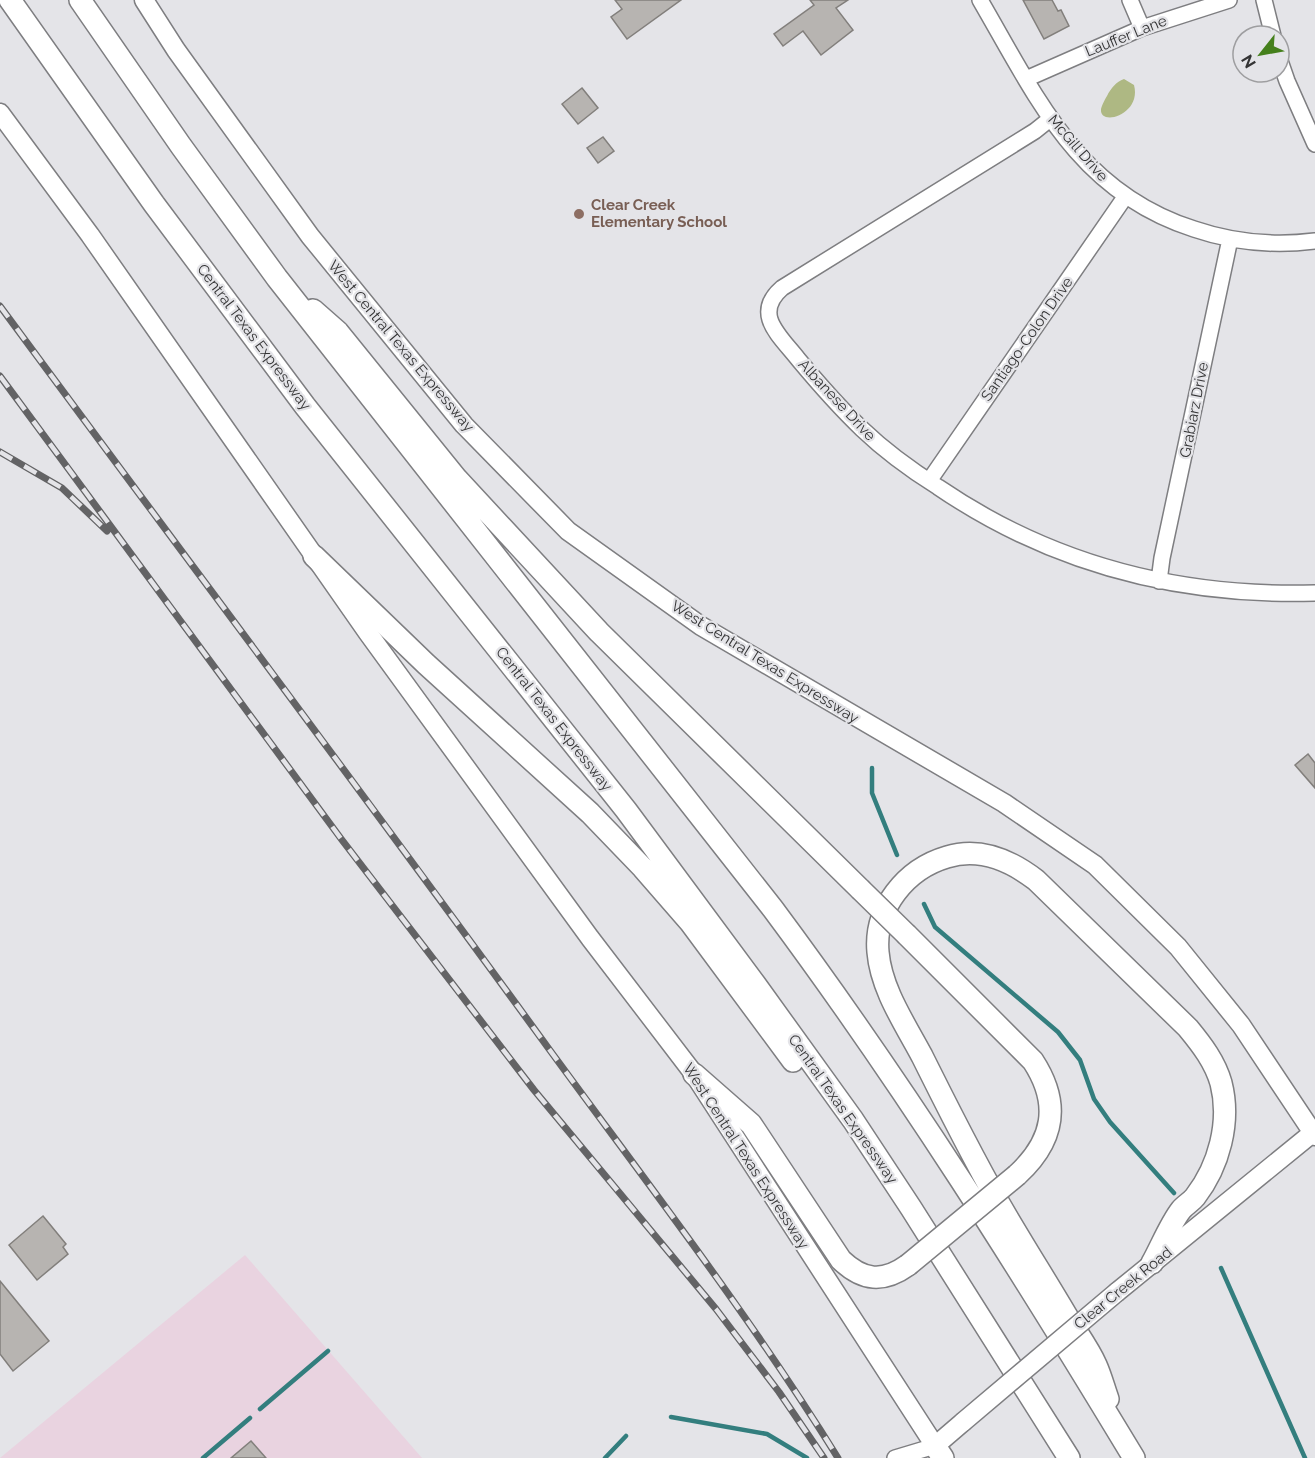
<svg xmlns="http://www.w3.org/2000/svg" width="1315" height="1458" font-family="Raleway,sans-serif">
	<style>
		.commercial { fill: #e9d3e0 }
		.green { fill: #aeb883 }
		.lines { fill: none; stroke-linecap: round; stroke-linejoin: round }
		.stream { stroke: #337e7e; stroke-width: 4.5 }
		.building { fill: #b7b4b1; stroke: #827f7c; stroke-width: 1.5 }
		.minor-casing { stroke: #7e7e81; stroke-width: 18 }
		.major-casing { stroke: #7e7e81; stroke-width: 21 }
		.highway-casing { stroke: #7e7e81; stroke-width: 24 }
		.minor { stroke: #fff; stroke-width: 15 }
		.major { stroke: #fff; stroke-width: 18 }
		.highway { stroke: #fff; stroke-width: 21 }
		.rail-casing { stroke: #636365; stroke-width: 7 }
		.rail { stroke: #e4e4e8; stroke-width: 4.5; stroke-dasharray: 14; stroke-linecap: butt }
		.major-bridge-casing { stroke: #7e7e81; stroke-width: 21; stroke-linecap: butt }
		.highway-bridge-casing { stroke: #7e7e81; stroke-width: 24; stroke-linecap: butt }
		.major-bridge { stroke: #fff; stroke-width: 18 }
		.highway-bridge { stroke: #fff; stroke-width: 21 }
		.education-dot { fill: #8d6e63; stroke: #e4e4e8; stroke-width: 2 }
		.labels { text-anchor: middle; stroke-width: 4.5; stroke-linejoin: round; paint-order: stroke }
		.street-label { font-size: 15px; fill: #343435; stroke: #e4e4e8 }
		.education-label { font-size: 15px; font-weight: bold; fill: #785e54; stroke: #e4e4e8; text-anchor: start }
	</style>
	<rect width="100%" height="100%" fill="#e4e4e8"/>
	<path class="commercial" d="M245,1255L422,1458H0Z"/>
	<path class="green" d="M1124,79L1134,85C1142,115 1099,127 1101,109C1102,105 1105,99 1107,96C1111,88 1116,82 1124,79Z"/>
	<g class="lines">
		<path class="stream" d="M872,768V793L897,855
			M924,904L935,927L1058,1032L1080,1060L1094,1099L1110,1122L1174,1193
			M1221,1268L1305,1458
			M260,1409L328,1351
			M671,1417L767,1434L807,1458
			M203,1458L250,1418
			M605,1458L626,1436"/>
	</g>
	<path class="building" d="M615,0H681L627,39L611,17L622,9Z
		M810,0H848L836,8L853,30L821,55L803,31L783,46L774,34L814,5Z
		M1023,0H1052L1058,11L1061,10L1069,26L1044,39Z
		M582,88L598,108L578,124L562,104Z
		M603,137L614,151L598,163L587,148Z
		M1308,754L1315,763V788L1295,765Z
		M43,1216L66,1244L63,1247L68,1254L37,1280L9,1245Z
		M0,1281L49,1341L13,1371L0,1354Z
		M251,1441L266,1458H231Z"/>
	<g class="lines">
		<g class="minor-casing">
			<path id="minor" d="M980,0C1037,98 1078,192 1194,229C1232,242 1275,246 1315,241
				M1130,0L1142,28
				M1264,0L1273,36
				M1279,58L1287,81L1315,144
				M1026,79L1142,28L1229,0
				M1050,119L1035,131L782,288C752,314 780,336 798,359C818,383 839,407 862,429C885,451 911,470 938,487C1051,564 1179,597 1315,593
				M929,481L1125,197
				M1159,581L1162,558L1230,239
				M895,1458L935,1446"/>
		</g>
		<g class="major-casing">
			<path id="major" d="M144,0L176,50L310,236L464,425L568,531L701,626L1004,803L1095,865L1178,947L1241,1025L1315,1136
				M0,113L90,235L368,633L590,938L694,1074L935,1446L963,1422
				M1117,1292L1315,1131"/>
		</g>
		<g class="highway-casing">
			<path id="highway" d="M10,0L154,204L305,406L626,810L755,984L853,1120L911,1208L1069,1458
				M80,0L181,146L277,278L773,909C904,1085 1021,1271 1134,1458
				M313,310L338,332L457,479L599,632L860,889
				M314,556L426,664L590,813L643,868L690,922L793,1061
				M907,935L1033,1061C1061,1104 1054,1141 1017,1175
				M694,1074L751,1124L841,1260C863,1281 883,1283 908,1265
				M1108,1399C1104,1388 1101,1376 1096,1365C1089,1349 1077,1333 1068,1318C1048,1284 1027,1251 1007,1217C976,1165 949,1110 922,1056C905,1024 881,989 878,952C874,908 906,869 947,857C979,847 1010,860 1036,880L1188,1028C1202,1045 1215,1062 1221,1083C1231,1122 1219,1166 1195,1197C1191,1202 1185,1205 1181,1210C1170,1224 1161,1247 1152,1263
				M935,1446L943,1458"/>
		</g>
		<use href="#minor" class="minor"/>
		<use href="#major" class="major"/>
		<use href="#highway" class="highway"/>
		<g class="rail-casing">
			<path id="rail" d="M0,306C183,554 368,800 549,1049C647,1183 750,1316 838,1458
				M0,376L342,840L534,1090L716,1309L779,1392L824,1458
				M0,452L62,488L107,531"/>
		</g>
		<use href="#rail" class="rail"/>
		<g class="major-bridge-casing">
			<path id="major-bridge" d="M963,1422L1117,1292"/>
		</g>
		<g class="highway-bridge-casing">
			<path id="highway-bridge" d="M860,889L907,935
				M908,1265L1017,1175"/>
		</g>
		<use href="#major-bridge" class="major-bridge"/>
		<use href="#highway-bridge" class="highway-bridge"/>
	</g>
	<circle class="education-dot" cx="579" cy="214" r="6"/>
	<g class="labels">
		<g class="street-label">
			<text transform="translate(1126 36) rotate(-22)" y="5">Lauffer Lane</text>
			<text transform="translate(1078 148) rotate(49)" y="5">McGill Drive</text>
			<text transform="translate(254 337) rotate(53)" y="5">Central Texas Expressway</text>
			<text transform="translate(1027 339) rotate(-55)" y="5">Santiago-Colon Drive</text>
			<text transform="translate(401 346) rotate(50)" y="5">West Central Texas Expressway</text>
			<text transform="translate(837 400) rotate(47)" y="5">Albanese Drive</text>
			<text transform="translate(1194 410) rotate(-79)" y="5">Grabiarz Drive</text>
			<text transform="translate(765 662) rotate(32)" y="5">West Central Texas Expressway</text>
			<text transform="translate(554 719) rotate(52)" y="5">Central Texas Expressway</text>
			<text transform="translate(843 1109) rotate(55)" y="5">Central Texas Expressway</text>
			<text transform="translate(746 1156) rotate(57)" y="5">West Central Texas Expressway</text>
			<text transform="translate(1123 1288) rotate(-39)" y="5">Clear Creek Road</text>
		</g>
		<g class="education-label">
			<text x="591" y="210">Clear Creek<tspan x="591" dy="17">Elementary School</tspan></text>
		</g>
	</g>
	<g transform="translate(1261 54) rotate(239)"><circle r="28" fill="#e4e4e8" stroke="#9e9ea0" stroke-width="1.5"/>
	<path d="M0-4.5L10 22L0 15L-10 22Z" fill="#45801c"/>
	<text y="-9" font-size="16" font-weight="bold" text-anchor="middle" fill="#343435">N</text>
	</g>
</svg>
